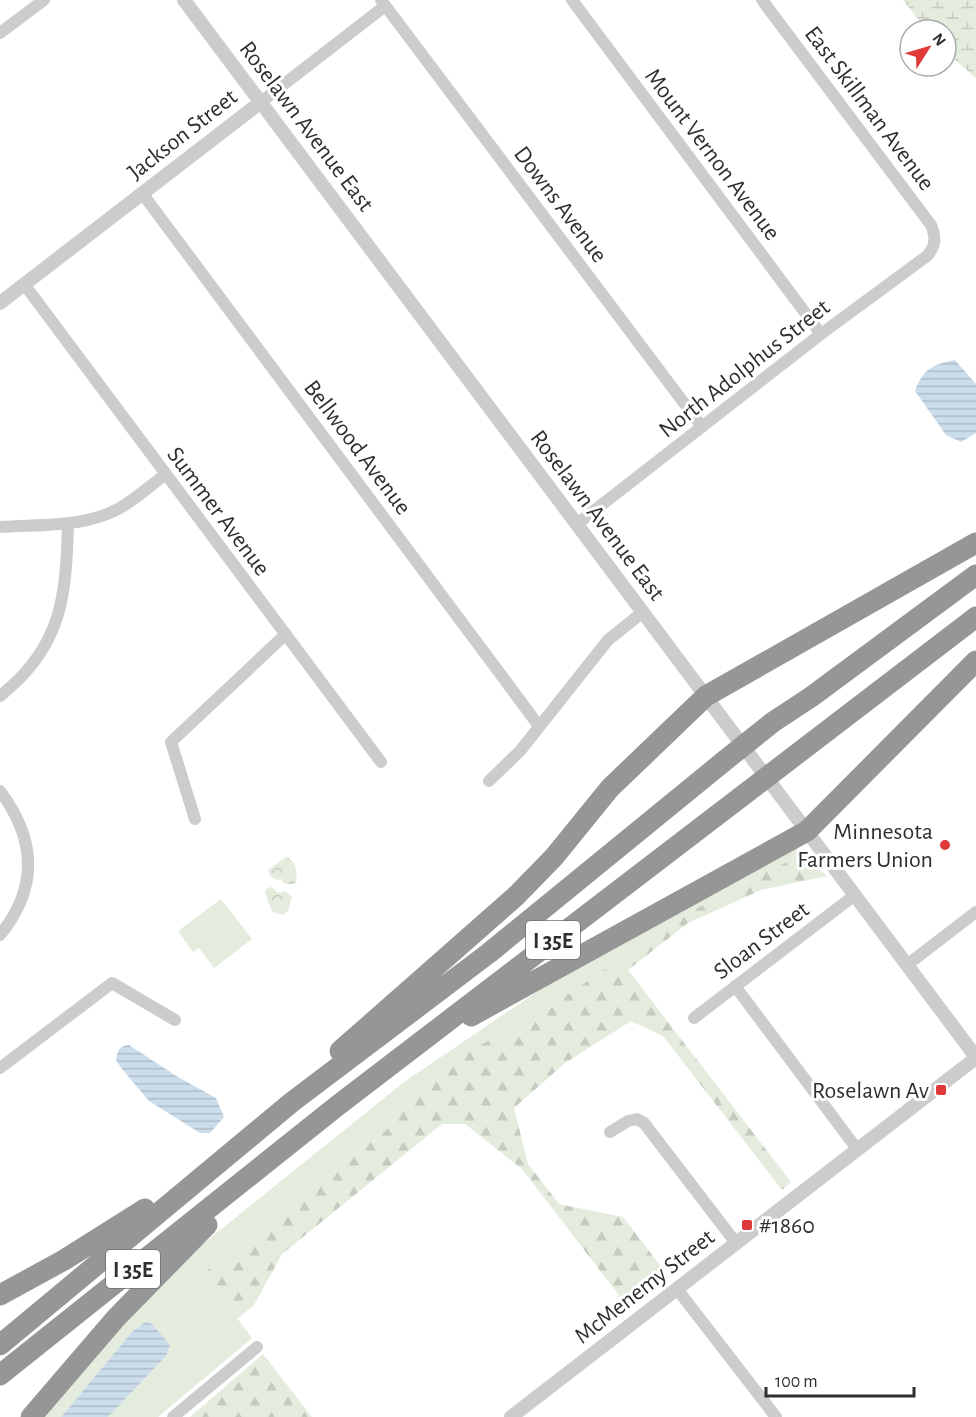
<svg xmlns="http://www.w3.org/2000/svg" width="976" height="1417" font-family="'Alegreya Sans',sans-serif">
	<style>
		.grass { fill: #e4ecde }
		.forest { fill: url(#forest-firs) }
		.wetland { fill: url(#wetland-marsh) }
		.park { fill: url(#park-crowns) }
		.water { fill: url(#water-rules) }
		.lines { fill: none; stroke-linecap: round; stroke-linejoin: round }
		.minor { stroke: #ccc; stroke-width: 12 }
		.tertiary { stroke: #ccc; stroke-width: 14 }
		.motorway { stroke: #969696; stroke-width: 21 }
		.poi-dot { fill: #df3939; stroke: #fff; stroke-width: 2 }
		.labels { text-anchor: middle; stroke-width: 6; stroke-linejoin: round; paint-order: stroke }
		.shield { fill: #fff; stroke: #6d6d6d; stroke-width: 1.5 }
		.shield-label { font-size: 22px; font-weight: bold; fill: #2f2f2f }
		.street-label { font-size: 24px; fill: #2f2f2f; stroke: #fff }
		.poi-label { font-size: 24px; fill: #2f2f2f; stroke: #fff; text-anchor: end }
	</style>
	<defs>
		<pattern id="forest-firs" width="22" height="20" patternUnits="userSpaceOnUse" patternTransform="scale(1.5)"><rect width="22" height="20" fill="#e4ecde"/><path d="M5 1l3.5 6h-7zM16 11l3.5 6h-7z" fill="#c4cbbf"/></pattern>
		<pattern id="wetland-marsh" width="20" height="14" patternUnits="userSpaceOnUse" patternTransform="scale(1.5)"><rect width="20" height="14" fill="#e4ecde"/><path d="M1 5h8M5 5V1M11 12h8M15 12V8" fill="none" stroke="#c4cbbf"/></pattern>
		<pattern id="park-crowns" width="20" height="18" patternUnits="userSpaceOnUse" patternTransform="scale(1.5)"><rect width="20" height="18" fill="#e4ecde"/><path d="M2 6a3 3 0 1 1 6 0M12 15a3 3 0 1 1 6 0" fill="none" stroke="#c4cbbf"/></pattern>
		<pattern id="water-rules" width="6" height="5" patternUnits="userSpaceOnUse" patternTransform="scale(1.5)"><rect width="6" height="5" fill="#cbdceb"/><path d="M0 2.5h6" fill="none" stroke="#afbdca"/></pattern>
	</defs>
	<rect width="100%" height="100%" fill="#fff"/>
	<path class="grass" d="M794,846L802,855L753,878L689,913L564,997L457,1060L412,1091L389,1128L203,1273L252,1338L158,1417H108L166,1356L145,1322L132,1332L61,1417H38L173,1268L404,1082L550,983Z
		M221,899L252,939L214,968L199,948L193,952L178,931Z"/>
	<path class="forest" d="M802,855L827,876L761,890L688,923L628,970L791,1182L782,1190L663,1036L631,1021L565,1063L514,1108L528,1164L559,1204L623,1217L669,1277L628,1307L522,1169L465,1124H442L282,1254L254,1305L237,1319L203,1273L389,1128L412,1091L457,1059L564,997L689,913L753,878Z
		M263,1354L312,1417H190Z"/>
	<path class="wetland" d="M903,0H976V78L946,52V30H927Z"/>
	<path class="park" d="M287,857C297,862 296,871 297,880L294,884H285L282,880C274,879 270,879 268,870L283,859Z
		M272,887L278,893L285,891L292,897L288,911L283,915L273,912C272,911 265,894 265,891L268,888Z"/>
	<path class="water" d="M955,360L976,384V433L961,442L946,435L915,391C923,369 933,364 955,360Z
		M129,1045L178,1077L216,1098L224,1117L210,1133H200L149,1101L122,1069L116,1060C118,1050 119,1046 129,1045Z
		M145,1322L152,1324L170,1345L166,1356L108,1417H61L132,1332Z"/>
	<g class="lines">
		<path class="minor" d="M381,0L702,427
			M572,0L821,334
			M0,33L44,0
			M261,102L385,6
			M142,193L539,726
			M24,284L381,762
			M577,524L821,334L927,256C936,246 936,237 931,225L762,0
			M0,527C40,524 84,528 120,508C137,498 151,485 166,474
			M0,696C62,647 66,597 68,524
			M489,781L520,751L608,640L643,612
			M0,791C36,839 39,887 0,935
			M195,819L171,742L286,634
			M907,965L976,912
			M735,986L857,1149
			M694,1018L855,895
			M0,1068L112,983L175,1020
			M610,1132L628,1121L637,1119L644,1123L736,1243
			M677,1289L776,1417
			M173,1417L257,1347"/>
		<path class="tertiary" d="M184,0L976,1057
			M0,303L261,102
			M511,1417L976,1058"/>
		<path class="motorway" d="M471,1016L807,831L976,661
			M340,1051L517,895L554,857L610,788L706,696L976,543
			M0,1295L64,1260L145,1209
			M0,1345L292,1102L489,953L723,762L773,722L811,697L976,575
			M0,1375L337,1106L976,617
			M31,1417L116,1318L207,1225"/>
	</g>
	<g class="poi-dot">
		<circle cx="945" cy="845" r="6"/>
		<rect x="935" y="1084" width="12" height="12" rx="3"/>
		<rect x="741" y="1219" width="12" height="12" rx="3"/>
	</g>
	<g class="labels">
		<g class="shield">
			<rect x="526" y="921" width="54" height="38" rx="4.5"/>
			<rect x="106" y="1250" width="54" height="38" rx="4.5"/>
		</g>
		<g class="shield-label">
			<text x="553" y="948">I 35E</text>
			<text x="133" y="1277">I 35E</text>
		</g>
		<g class="street-label">
			<text transform="translate(870 108) rotate(53)" y="8">East Skillman Avenue</text>
			<text transform="translate(307 126) rotate(53)" y="8">Roselawn Avenue East</text>
			<text transform="translate(182 134) rotate(-38)" y="8">Jackson Street</text>
			<text transform="translate(713 154) rotate(53)" y="8">Mount Vernon Avenue</text>
			<text transform="translate(561 204) rotate(53)" y="8">Downs Avenue</text>
			<text transform="translate(744 368) rotate(-38)" y="8">North Adolphus Street</text>
			<text transform="translate(358 447) rotate(53)" y="8">Bellwood Avenue</text>
			<text transform="translate(219 511) rotate(53)" y="8">Summer Avenue</text>
			<text transform="translate(598 515) rotate(53)" y="8">Roselawn Avenue East</text>
			<text transform="translate(761 940) rotate(-37)" y="8">Sloan Street</text>
			<text transform="translate(644 1286) rotate(-38)" y="8">McMenemy Street</text>
		</g>
		<g class="poi-label">
			<text x="933" y="839">Minnesota<tspan x="933" dy="28">Farmers Union</tspan></text>
			<text x="929" y="1098">Roselawn Av</text>
			<text x="759" y="1233" text-anchor="start">#1860</text>
		</g>
	</g>
	<g transform="translate(928 48) rotate(53)"><circle r="28" fill="#ffffff" stroke="#acacac" stroke-width="1.5"/>
	<path d="M0-4.5L10 22L0 15L-10 22Z" fill="#df3939"/>
	<text y="-9" font-size="16" font-weight="bold" text-anchor="middle" fill="#2f2f2f">N</text>
	</g>
	<path d="M766 1387v9h148v-9" fill="none" stroke="#2f2f2f" stroke-width="3"/>
	<text x="775" y="1387" font-size="18" fill="#2f2f2f" stroke="#ffffff" stroke-width="4.5" paint-order="stroke">100 m</text>
</svg>
